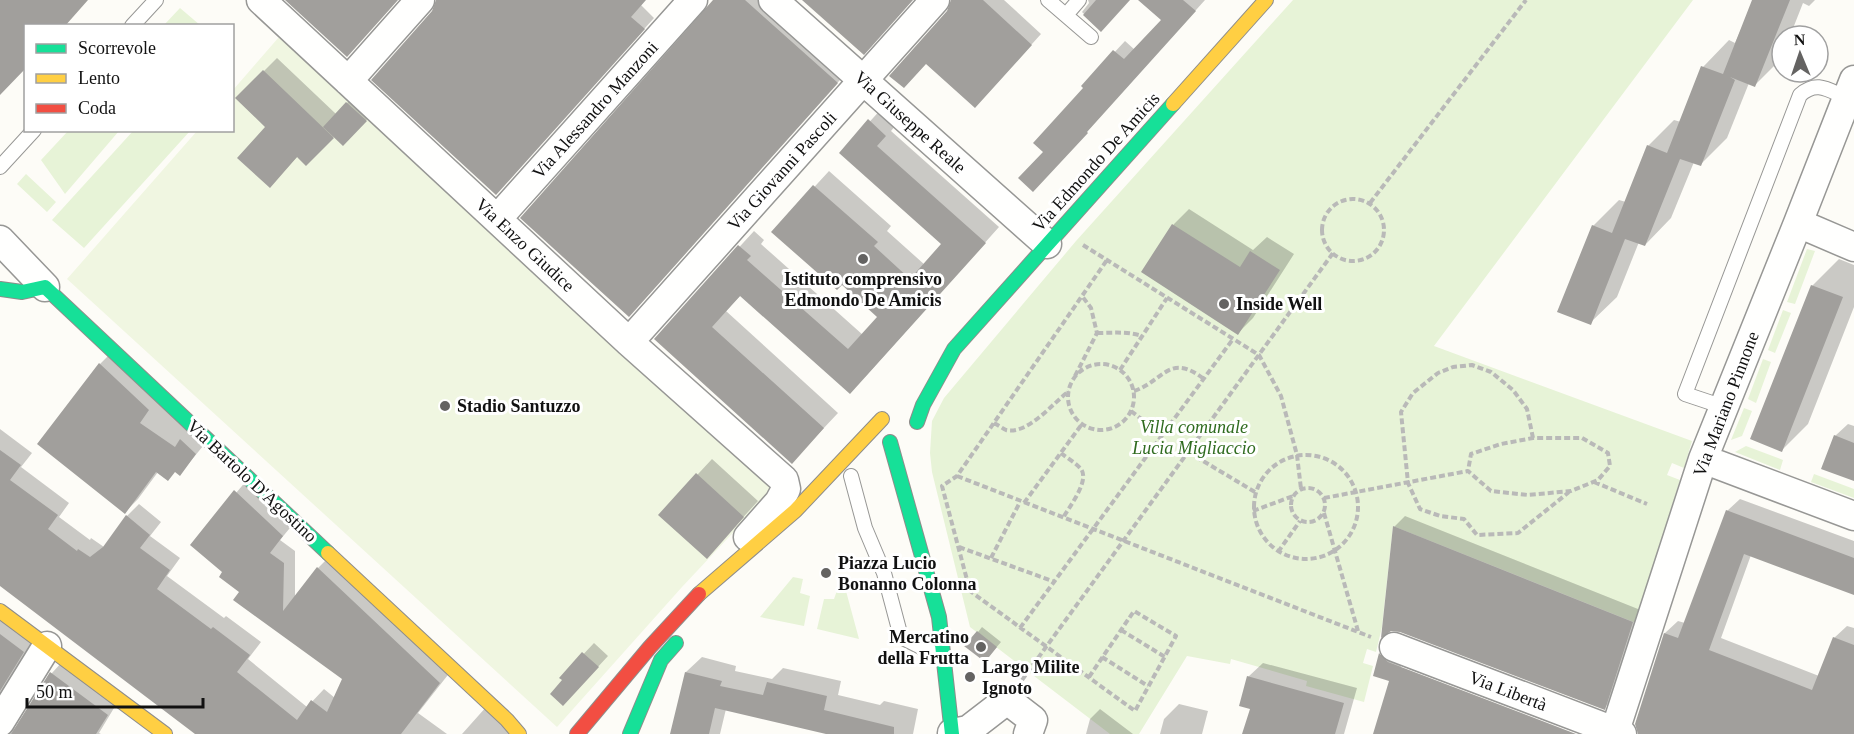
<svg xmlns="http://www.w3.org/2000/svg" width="1854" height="734" font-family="'Times New Roman',serif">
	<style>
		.green { fill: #e7f3d7 }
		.pitch { fill: #f0f6e1 }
		.shadow { fill: #0003 }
		.building { fill: #a19f9c }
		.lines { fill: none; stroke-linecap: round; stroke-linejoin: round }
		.lane-casing { stroke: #979795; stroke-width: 16 }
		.street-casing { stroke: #979795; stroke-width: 31 }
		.fast-casing { stroke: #8e8d8b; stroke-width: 16 }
		.slow-casing { stroke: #8e8d8b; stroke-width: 16 }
		.jam-casing { stroke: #8e8d8b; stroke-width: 16 }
		.path { stroke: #b9b9b8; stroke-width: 4; stroke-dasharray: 6 3; stroke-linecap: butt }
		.lane { stroke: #fffffe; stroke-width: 14 }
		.street { stroke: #fffffe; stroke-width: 28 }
		.fast { stroke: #16e098; stroke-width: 14 }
		.slow { stroke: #ffcf43; stroke-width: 14 }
		.jam { stroke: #f24e42; stroke-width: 14 }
		.poi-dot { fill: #646362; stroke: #fff; stroke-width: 2 }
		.labels { text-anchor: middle; stroke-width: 6; stroke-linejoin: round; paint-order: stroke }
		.street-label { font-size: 18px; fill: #111; stroke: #fff }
		.poi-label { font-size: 18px; font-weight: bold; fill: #111; stroke: #fff; text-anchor: start }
		.park-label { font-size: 18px; font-style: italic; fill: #2f6b1f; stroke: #fff }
	</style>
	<rect width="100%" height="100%" fill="#fdfcf7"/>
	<path class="green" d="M1293,0H1693L1434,346L1692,441L1684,468L1672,463L1667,475L1680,480L1636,623L1393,526L1382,627L1376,652L1367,649L1363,663L1373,666L1364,702L1306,686L1307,681L1231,659L1230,664L1187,656L1139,734H1110L970,627L932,472L930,453L932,421L944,398L1076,241Z
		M180,8L200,25H164Z
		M68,131H119L65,194L41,160Z
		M133,131H190L84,248L52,220Z
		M26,174L56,202L47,212L17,184Z
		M1807,249L1815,251L1795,304L1787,302Z
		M1783,310L1791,313L1775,353L1768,350Z
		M1763,359L1771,362L1756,403L1748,399Z
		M1744,408L1752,411L1742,436L1731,440Z
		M1746,446L1783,460L1780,470L1735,452Z
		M1814,474L1854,489V498L1811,482Z
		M793,577L803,579L800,593L810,596L804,626L760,617Z
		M843,580L859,639L817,629L824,599H834L840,582Z"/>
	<path class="pitch" d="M279,37L350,99L775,488L682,587L557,727L67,279L197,131L232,130L233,90Z"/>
	<path class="shadow" d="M437,0H645L641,5L654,18L507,182L434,11Z
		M715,0H768L848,71L640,304Z
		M953,0H1004L1041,34L985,96L926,62Z
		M1088,0H1129L1101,30L1082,12L1089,3Z
		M1161,0H1205L1043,180L1045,152L1085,88L1083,86L1125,41L1135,50L1163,20Z
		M1754,0H1815L1809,6L1803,3L1790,36H1782L1781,59L1755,85L1749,83L1727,138L1700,165L1694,162L1671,218L1645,245L1639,242L1617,297L1590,323L1593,226L1619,200L1626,202L1648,146L1674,120L1681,122L1703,67L1729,40L1735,43Z
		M277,58L336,114L361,89L380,106L343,144L334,136L306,164L298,156L283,172L267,127L237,98Z
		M884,106L900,120L891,131L999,227L865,377L741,295L726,311L838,413L806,447L656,338L754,231L764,240L761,244L863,335L879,317L842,283L773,232L829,171L891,226L887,231L925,265L944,244L841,153Z
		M1189,209L1253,250L1267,237L1294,254L1253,318L1238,333L1143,272L1174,224Z
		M1839,259L1854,265V307L1808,424L1782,450L1812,286Z
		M113,351L208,440L180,474L176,471L158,472L138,499L125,512L100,364Z
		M1848,424L1854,426V480L1835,436Z
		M0,429L32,453L21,467L69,503L59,517L90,540L91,538L104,547L127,516L139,504L161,522L150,536L180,558L167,576L224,618L226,616L261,642L248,659L307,707L324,689L335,698L344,679L241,592L224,572L192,545L247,480L294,523L280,540L295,551V599L318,568L329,557L451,671L418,713L447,734H198L0,585Z
		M712,459L758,501L707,557L660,515Z
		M1740,499L1854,541V593L1751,555L1721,638L1819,676L1834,638L1847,626L1854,628V734H1639L1636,723L1665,633L1678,621L1685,623L1727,511Z
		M1405,516L1643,611L1615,697L1604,708L1400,630L1390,629L1394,527Z
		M0,616L33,641L0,695Z
		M982,627L1001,642L989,656L978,632Z
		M1393,642L1617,734H1580L1401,666V669L1571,734H1375L1391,680L1375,675L1381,654Z
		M594,643L608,656L573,694L561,678Z
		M702,657L736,666L735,671L772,679L783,668L841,681L838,695L880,705L884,701L918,709L913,734H832L726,709L720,734H672L686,672Z
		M62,662L117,703L99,733L101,734H0L18,727L52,673Z
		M1263,663L1357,688L1344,734H1244L1252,708L1248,677Z
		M1179,704L1208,711L1202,734H1160L1164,719Z
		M487,706L516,734H462Z
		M1100,709L1133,734H1086L1090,719Z"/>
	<path class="building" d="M0,0H88L65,26H26V68L0,95Z
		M285,0H398L347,57Z
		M436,0H646L631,17L645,29L496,195L371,80L432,11Z
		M713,0H745L838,83L629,317L520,218Z
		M802,0H913L864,55Z
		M951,0H983L1032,45L975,108L926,64L904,88L889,76L947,11Z
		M1096,0H1130L1101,32L1083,15Z
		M1138,0H1183L1196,11L1087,132L1088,133L1033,192L1018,178L1043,152L1033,143L1083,88L1081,86L1113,50L1124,59L1161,20Z
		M1752,0H1790L1755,87L1730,77L1735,80L1701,166L1680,159L1645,246L1625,239L1591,325L1557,312L1592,225L1612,233L1647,145L1667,153L1701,66L1723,74Z
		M263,70L334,138L306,166L297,157L270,188L237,158L265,127L235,98Z
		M346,102L367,121L343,146L323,127Z
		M868,119L886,136L877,146L986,243L850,394L740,296L712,327L824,428L792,464L654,339L738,245L751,256L747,260L848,349L877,317L842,285L837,290L771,232L813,185L878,242L874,246L910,279L941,244L839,153Z
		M1172,224L1240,267L1250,251L1280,270L1238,335L1141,272Z
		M1811,285L1843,297L1782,452L1750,439Z
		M99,363L149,410L140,423L175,447L180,439L196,454L180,476L175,472L168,481L156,472L125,514L37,444Z
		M1834,435L1854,443V481L1821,469Z
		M0,450L21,465L10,480L58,515L48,529L77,551L78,549L90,557L103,547L126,515L150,535L140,548L170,570L157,589L211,629L213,627L250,655L237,672L297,720L311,700L327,712L342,679L233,600L239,592L219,577L222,572L190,545L234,490L283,536L270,553L284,563L283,611L317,567L440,683L401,734H195L0,586Z
		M696,473L744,517L707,559L658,515Z
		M1726,510L1854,558V595L1744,554L1709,650L1812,690L1833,637L1854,645V734H1638L1635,724L1664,633L1678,638Z
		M1393,526L1633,622L1605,710L1400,632L1391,631L1381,638Z
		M977,631L997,647L985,662L964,646Z
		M0,634L24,652L0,691Z
		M582,652L599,667L563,706L550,694L562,680L559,678Z
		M1379,653L1388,662L1576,734H1373L1389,681L1373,676Z
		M50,672L108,715L96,734H11Z
		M685,672L722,681L720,686L763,695L767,682L827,696L824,710L894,727V734H826L715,708L709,734H670Z
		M1247,676L1344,703L1335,734H1242L1250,709L1239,706Z"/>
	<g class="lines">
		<g class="lane-casing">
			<path id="lane" d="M1048,0L1091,37
				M1066,15L1079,0
				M132,26L156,0
				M0,167L34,130
				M1724,407L1685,394L1800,95C1817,80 1828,90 1847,98
				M851,476L865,528L884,573L901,637L941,657"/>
		</g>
		<g class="street-casing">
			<path id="street" d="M261,0L629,342L784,480L786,489L779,502L748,537
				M773,0L1047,244
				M348,81L420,0
				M497,219L693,0
				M1798,223L1854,247
				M0,240L45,287
				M629,342L935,0
				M1703,459L1854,516
				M1394,647L1622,734
				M0,722L47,646
				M952,733L968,730L1007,700L1033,720L1028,734
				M1614,734L1703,459L1798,223L1854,80"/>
		</g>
		<g class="fast-casing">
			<path id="fast" d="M0,289L22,292L45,287L328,553
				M917,422L923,405L954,349L1173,104
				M890,442L939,617L952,734
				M630,734L661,660L676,643"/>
		</g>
		<g class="slow-casing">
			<path id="slow" d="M1173,104L1266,0
				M328,553L507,720L519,734
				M699,594L795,511L882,419
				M0,611L165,734"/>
		</g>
		<g class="jam-casing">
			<path id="jam" d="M577,734L650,647L699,594"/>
		</g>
		<path class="path" d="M1322 230a31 31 0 1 1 62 0a31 31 0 1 1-62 0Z
			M1370,203L1526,0
			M1083,245L1259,355L1281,396L1297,455L1301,489
			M1097,333C1113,333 1126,331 1142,336
			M1068 397a33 33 0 1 1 66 0a33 33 0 1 1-66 0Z
			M1120,370L1167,298
			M1075,376L1097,333L1091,308L1082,296
			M1134,391C1164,381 1169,352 1204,379
			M1131,411L1162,435
			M994,423C998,425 1002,428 1006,430C1028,435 1053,403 1069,391
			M1533,438L1527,409L1513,390L1491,372L1472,365L1453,367L1438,373L1413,393L1401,412L1408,483L1420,509L1440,516L1464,519L1477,535L1518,533L1569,492
			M1188,452L1255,492
			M1061,453C1067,458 1076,463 1081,469C1090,481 1069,507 1063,518
			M1254 507a52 52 0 1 1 104 0a52 52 0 1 1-104 0Z
			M957,476L1371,637
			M1594,482L1647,504
			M1291 505a17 17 0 1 1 34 0a17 17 0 1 1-34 0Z
			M1324,498L1468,471L1491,491L1528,495L1571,491L1598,480L1610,466L1608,453L1582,438H1533L1501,444L1471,454L1468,471
			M1024,503L1082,424
			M1253,511L1293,496
			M1324,513L1358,631
			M959,547L1055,582
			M1278,552L1300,521
			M991,558L1020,502
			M1020,628L1233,339
			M1121,630L1165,657
			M1102,657L1148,686
			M1089,677L1134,611L1176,636L1135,711L970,591L942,486L957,476L1107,260
			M1022,680L1333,253"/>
		<use href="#lane" class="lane"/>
		<use href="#street" class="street"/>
		<use href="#fast" class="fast"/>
		<use href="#slow" class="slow"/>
		<use href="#jam" class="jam"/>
	</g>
	<g class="poi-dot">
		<circle cx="863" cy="259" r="6"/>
		<circle cx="1224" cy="304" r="6"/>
		<circle cx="445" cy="406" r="6"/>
		<circle cx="826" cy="573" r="6"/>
		<circle cx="981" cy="647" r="6"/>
		<circle cx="970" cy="677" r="6"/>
	</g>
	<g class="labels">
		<g class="street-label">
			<text transform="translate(595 110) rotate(-48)" y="6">Via Alessandro Manzoni</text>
			<text transform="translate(910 122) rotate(42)" y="6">Via Giuseppe Reale</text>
			<text transform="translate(1096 162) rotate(-48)" y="6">Via Edmondo De Amicis</text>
			<text transform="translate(782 171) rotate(-48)" y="6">Via Giovanni Pascoli</text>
			<text transform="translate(525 245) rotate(43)" y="6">Via Enzo Giudice</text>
			<text transform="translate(1726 404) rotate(-69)" y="6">Via Mariano Pinnone</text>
			<text transform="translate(252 481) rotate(43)" y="6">Via Bartolo D'Agostino</text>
			<text transform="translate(1508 691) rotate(21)" y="6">Via Libertà</text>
		</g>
		<g class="poi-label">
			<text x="863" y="285" text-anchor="middle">Istituto comprensivo<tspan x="863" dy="21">Edmondo De Amicis</tspan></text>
			<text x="1236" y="310">Inside Well</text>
			<text x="457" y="412">Stadio Santuzzo</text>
			<text x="838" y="569">Piazza Lucio<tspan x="838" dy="21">Bonanno Colonna</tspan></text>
			<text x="969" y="643" text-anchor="end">Mercatino<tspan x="969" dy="21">della Frutta</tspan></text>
			<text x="982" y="673">Largo Milite<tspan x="982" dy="21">Ignoto</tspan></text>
		</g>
		<g class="park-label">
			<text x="1194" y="433">Villa comunale<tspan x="1194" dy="21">Lucia Migliaccio</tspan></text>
		</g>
	</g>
	<rect x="24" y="24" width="210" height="108" fill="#ffffff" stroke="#a0a0a0" stroke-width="1.5"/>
	<rect x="36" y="44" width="30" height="9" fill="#16e098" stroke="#a0a0a0" stroke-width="1.5"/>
	<text x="78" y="54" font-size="18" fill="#111111">Scorrevole</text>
	<rect x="36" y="74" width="30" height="9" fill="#ffcf43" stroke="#a0a0a0" stroke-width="1.5"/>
	<text x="78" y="84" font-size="18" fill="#111111">Lento</text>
	<rect x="36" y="104" width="30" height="9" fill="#f24e42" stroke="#a0a0a0" stroke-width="1.5"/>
	<text x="78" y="114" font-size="18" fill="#111111">Coda</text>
	<g transform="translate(1800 54) rotate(358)"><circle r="28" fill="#ffffff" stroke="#a0a0a0" stroke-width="1.5"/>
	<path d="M0-4.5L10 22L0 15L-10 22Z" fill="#646362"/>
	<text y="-9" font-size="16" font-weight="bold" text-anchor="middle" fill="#111111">N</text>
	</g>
	<path d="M27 698v9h176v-9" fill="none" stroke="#111111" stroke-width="3"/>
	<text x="36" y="698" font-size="18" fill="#111111" stroke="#ffffff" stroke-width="4.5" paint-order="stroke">50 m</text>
</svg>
